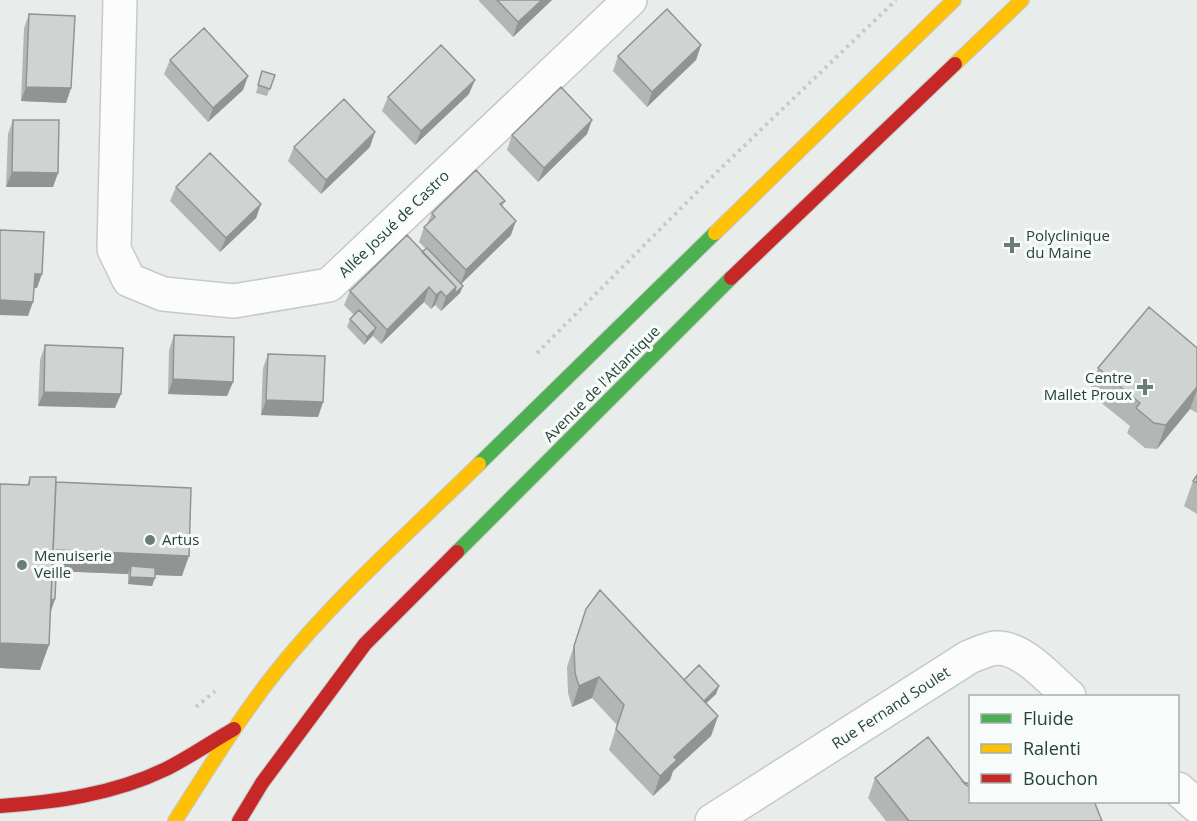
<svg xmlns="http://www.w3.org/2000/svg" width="1197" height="821" font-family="'Open Sans',sans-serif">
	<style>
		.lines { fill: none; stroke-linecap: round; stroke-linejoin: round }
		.street-casing { stroke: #c5cac8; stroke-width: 36 }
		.fast-casing { stroke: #c3cbc8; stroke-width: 16 }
		.slow-casing { stroke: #c3cbc8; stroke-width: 16 }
		.jam-casing { stroke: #c3cbc8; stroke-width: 16 }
		.path { stroke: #c3ccca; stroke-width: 4; stroke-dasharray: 3 4.5; stroke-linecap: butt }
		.street { stroke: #fcfcfc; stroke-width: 33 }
		.fast { stroke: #4caf50; stroke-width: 14 }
		.slow { stroke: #ffc107; stroke-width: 14 }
		.jam { stroke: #c62828; stroke-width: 14 }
		.wall { fill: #b2b6b5 }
		.shaded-wall { fill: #919493 }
		.building { fill: #cfd4d2; stroke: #919493; stroke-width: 1.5 }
		.poi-dot { fill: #697e78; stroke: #f7fbf9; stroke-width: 2 }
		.labels { text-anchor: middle; stroke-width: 6; stroke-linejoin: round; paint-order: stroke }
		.street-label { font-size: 15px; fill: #24423a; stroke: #f7fbf9 }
		.poi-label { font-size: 15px; fill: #24423a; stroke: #f7fbf9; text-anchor: start }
	</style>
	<rect width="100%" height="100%" fill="#e8edeb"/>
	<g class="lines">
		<g class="street-casing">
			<path id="street" d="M120,0L114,249L129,280L163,294L234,301L329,285L630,0
				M1178,789L1197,806
				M712,821L969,657C977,654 987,649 996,648C1023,647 1050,680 1069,696"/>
		</g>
		<g class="fast-casing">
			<path id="fast" d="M479,464L715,233
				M457,552L731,278"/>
		</g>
		<g class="slow-casing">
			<path id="slow" d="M955,64L1022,0
				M715,233L954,0
				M175,821C207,771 238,720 275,673C335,597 410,532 479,464"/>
		</g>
		<g class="jam-casing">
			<path id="jam" d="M731,278L955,64
				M0,806C57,802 114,794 166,769C190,757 211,742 234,729
				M239,821L262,783L365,644L457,552"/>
		</g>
		<path class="path" d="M537,353L718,171L896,0
			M196,707L215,691"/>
		<use href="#street" class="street"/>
		<use href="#fast" class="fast"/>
		<use href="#slow" class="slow"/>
		<use href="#jam" class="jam"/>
	</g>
	<path class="wall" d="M479,0H552L513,37L479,1Z
		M29,14L71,88L66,103L21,101L24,28Z
		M701,45L696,60L647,107L613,71L618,56Z
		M170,60L248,76L243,90L208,122L164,74Z
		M262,71L275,75L267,96L256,93Z
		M469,94L415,145L382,111L388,97Z
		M13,120L58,173L53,187H6L8,134Z
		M592,120L587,134L538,182L507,150L512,135Z
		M294,147H370L321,194L288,161Z
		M176,187L261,204L256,218L220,252L170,201Z
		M505,201L502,207L511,235L461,284L463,286L460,293L441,311L435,305L431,309L424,302L381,344L373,336L364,345L347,327L350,319L354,315L344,305L350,291L422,252L426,249L419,242L424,227L427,224L432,213Z
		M174,335L233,382L227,396L168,394L169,350Z
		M45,345L115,408L38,406L40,360Z
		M1197,348V413L1190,409L1157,449L1145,448L1127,433L1130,426L1089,393L1098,368Z
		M268,354L323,402L318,417L261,415L263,368Z
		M1197,475V514L1184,506L1193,481Z
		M30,477L56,482L182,576L155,575L152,586L128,584V574L56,571L55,599L50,613L40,670L0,668V484L27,485Z
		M586,609L684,680L719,686L716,694L706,703L718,716L711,736L673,771L670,780L653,796L609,750L617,725L592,698L572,707L568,693L567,667Z
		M875,778L970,801L1102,821H886L868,798Z"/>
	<path class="shaded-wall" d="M542,0H552L513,37L518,22Z
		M701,45L696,60L647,107L652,92Z
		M248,76L243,90L208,122L213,108Z
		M475,80L469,94L415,145L421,131Z
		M26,87L71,88L66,103L21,101Z
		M592,120L587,134L538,182L544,168Z
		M375,132L370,147L321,194L326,180Z
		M12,172L58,173L53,187H6Z
		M261,204L256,218L220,252L226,238Z
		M516,221L511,235L460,285L466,270Z
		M35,274H42L37,288H29Z
		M463,286L460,293L441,311L446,297L456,287Z
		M429,287L424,302L381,344L387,330Z
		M441,291L435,305L431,309L436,295Z
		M0,300L33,302L28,316L0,315Z
		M376,328L373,335L364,345L367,337Z
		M173,379L233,382L227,396L168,394Z
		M1197,387V390L1190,409L1157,449L1166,425Z
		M44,392L121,394L115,408L38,406Z
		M266,400L323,402L318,417L261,415Z
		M57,550L189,556L182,576L131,574V566L128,574L51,571Z
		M130,577L155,578L152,586L128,584Z
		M55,599L48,620L50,600Z
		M0,643L49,645L40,670L0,668Z
		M599,677L592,698L572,707L579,686Z
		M719,686L716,694L692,717L695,709Z
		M718,716L711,736L673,771L670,780L653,796L660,776L674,757Z"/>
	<path class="building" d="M497,0H542L518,22Z
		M667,9L701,45L652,92L618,56Z
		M29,14L75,16L71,88L26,87Z
		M204,28L248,76L213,108L170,60Z
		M441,45L475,80L421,131L388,97Z
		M262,71L275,75L270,89L258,85Z
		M561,87L592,120L544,168L512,135Z
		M344,99L375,132L326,180L294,147Z
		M13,120H59L58,173L12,172Z
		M210,153L261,204L226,238L176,187Z
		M476,170L505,201L500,204L516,221L466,270L424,227L435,217L432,213Z
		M0,230L44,232L42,274H35L33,302L0,300Z
		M407,235L456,287L446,297L441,291L436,295L429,287L387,330L350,291Z
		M427,248L463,286L454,294L456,287L422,252Z
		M1149,307L1197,348V387L1166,425L1154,423L1136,408L1140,403L1098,368Z
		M359,310L376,328L367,337L350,319Z
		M174,335L234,337L233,382L173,379Z
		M45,345L123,348L121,394L44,392Z
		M268,354L325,356L323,402L266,400Z
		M1197,475V483L1193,481Z
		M30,477H56L49,645L0,643V484L29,485Z
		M56,482L191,488L189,556L57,550L55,599L51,600Z
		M131,566L155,568V578L130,577Z
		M600,590L718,716L674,757L677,760L660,776L616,729L624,705L599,677L579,686L575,673L574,646L586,609Z
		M699,665L719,686L704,701L684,680Z
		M928,737L966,785L970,787V801H1094L1102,821H909L875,778Z
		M963,782L970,784V787L966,785Z"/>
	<g class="poi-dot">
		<path d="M1009 236h6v6h6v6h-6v6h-6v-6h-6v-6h6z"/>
		<path d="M1142 378h6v6h6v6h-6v6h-6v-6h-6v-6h6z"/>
		<circle cx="150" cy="540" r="6"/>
		<circle cx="22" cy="565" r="6"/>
	</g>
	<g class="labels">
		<g class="street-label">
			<text transform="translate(394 224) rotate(-44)" y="5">Allée Josué de Castro</text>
			<text transform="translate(602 384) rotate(-45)" y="5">Avenue de l'Atlantique</text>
			<text transform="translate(891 708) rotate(-33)" y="5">Rue Fernand Soulet</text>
		</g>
		<g class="poi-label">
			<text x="1026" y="241">Polyclinique<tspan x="1026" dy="17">du Maine</tspan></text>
			<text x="1132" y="383" text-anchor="end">Centre<tspan x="1132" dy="17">Mallet Proux</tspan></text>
			<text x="162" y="545">Artus</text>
			<text x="34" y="561">Menuiserie<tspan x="34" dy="17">Veille</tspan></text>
		</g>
	</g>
	<rect x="969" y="695" width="210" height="108" fill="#f7fbf9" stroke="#a3b1ad" stroke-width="1.5"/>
	<rect x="981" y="714" width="30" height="9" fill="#4caf50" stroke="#a3b1ad" stroke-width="1.5"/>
	<text x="1023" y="725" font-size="18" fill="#24423a">Fluide</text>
	<rect x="981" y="744" width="30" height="9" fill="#ffc107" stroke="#a3b1ad" stroke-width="1.5"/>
	<text x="1023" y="755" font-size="18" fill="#24423a">Ralenti</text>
	<rect x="981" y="774" width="30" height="9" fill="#c62828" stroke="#a3b1ad" stroke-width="1.5"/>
	<text x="1023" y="785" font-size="18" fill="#24423a">Bouchon</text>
</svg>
